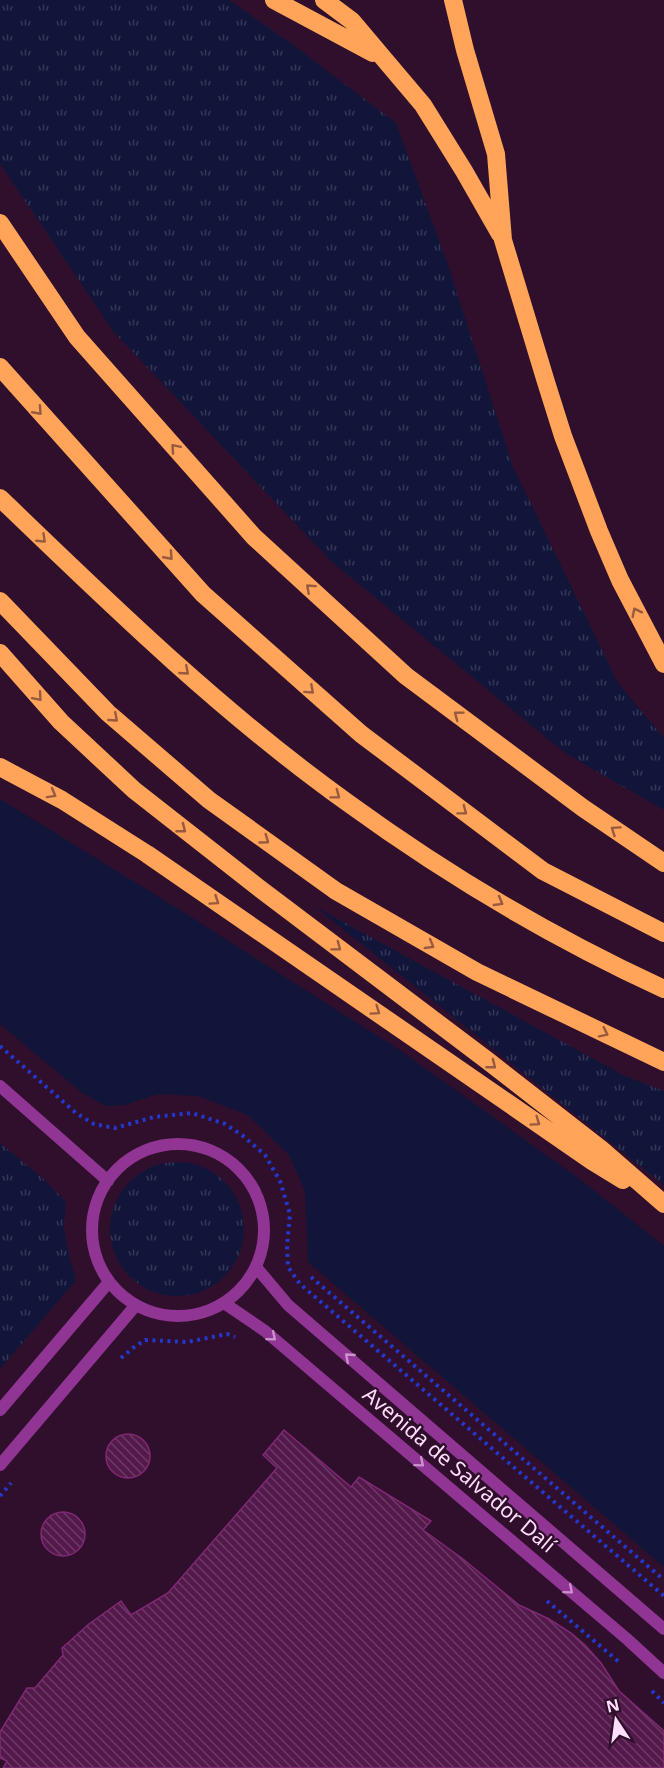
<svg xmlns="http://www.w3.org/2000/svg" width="664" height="1768" font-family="'Noto Sans',sans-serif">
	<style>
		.grass { fill: url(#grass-tufts) }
		.park { fill: #11153a }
		.building { fill: url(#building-back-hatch); stroke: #802875; stroke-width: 1.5 }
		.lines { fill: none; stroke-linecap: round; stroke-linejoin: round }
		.path { stroke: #2338cd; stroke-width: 4; stroke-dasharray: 3 4.5; stroke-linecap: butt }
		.minor { stroke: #903593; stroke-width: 12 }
		.motorway { stroke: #ffa458; stroke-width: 18 }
		.oneway { stroke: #975a42 }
		.oneway2 { stroke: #cd91cd }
		.labels { text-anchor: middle; stroke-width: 4.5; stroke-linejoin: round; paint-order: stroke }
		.street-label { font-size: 21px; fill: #ffddfd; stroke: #2f0f2b }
	</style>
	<defs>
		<pattern id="grass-tufts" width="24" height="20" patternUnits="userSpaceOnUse" patternTransform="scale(1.5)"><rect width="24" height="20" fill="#11153a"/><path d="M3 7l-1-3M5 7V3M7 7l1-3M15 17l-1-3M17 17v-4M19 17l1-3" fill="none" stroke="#353757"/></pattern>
		<pattern id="building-back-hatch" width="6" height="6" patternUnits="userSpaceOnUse" patternTransform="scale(1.5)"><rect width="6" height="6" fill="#52194a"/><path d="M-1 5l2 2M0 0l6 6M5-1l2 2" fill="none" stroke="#6c3a65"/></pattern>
	</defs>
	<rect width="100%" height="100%" fill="#2f0f2b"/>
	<path class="grass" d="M0,0H229L292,44L396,123L448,265L513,467L618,683L664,738V810L565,753L332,562L114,332L0,164Z
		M314,906L623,1075L664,1091V1185Z
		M0,1143L47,1182L66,1202L64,1226L67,1247L76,1280L0,1369Z
		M110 1229a67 67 0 1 1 134 0a67 67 0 1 1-134 0Z"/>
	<path class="park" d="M0,799L175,907L398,1049L577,1177L664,1246V1567L308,1262L305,1191L289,1155L248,1115L198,1096L158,1094L125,1105L105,1106L81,1092L0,1024Z"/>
	<path class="building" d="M284,1430L351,1487L359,1477L431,1521L423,1530L463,1559L519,1605L549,1619L571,1633L585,1645L601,1663L619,1691L664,1731V1768H3L7,1761L0,1758V1732L27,1688H35L63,1655L62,1648L89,1624L121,1601L131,1615L168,1593L277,1468L263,1455Z
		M106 1456a22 22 0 1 1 44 0a22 22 0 1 1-44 0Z
		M41 1534a22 22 0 1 1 44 0a22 22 0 1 1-44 0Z"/>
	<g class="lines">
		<path class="path" d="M0,1046L76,1113L94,1124L115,1128L154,1117L192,1113L225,1124L242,1135L265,1155L280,1181L290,1214L287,1246L288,1267L300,1284L664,1596
			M311,1277L664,1580
			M121,1358L133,1348L145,1340L187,1342L227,1334L235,1337
			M0,1496L11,1483
			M547,1601L619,1662
			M652,1691L664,1703"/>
		<path class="minor" d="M0,1086L108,1181
			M92 1230a86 86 0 1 1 172 0a86 86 0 1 1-172 0Z
			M256,1267L288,1305L664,1629
			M224,1303L265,1331L627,1639L664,1673
			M0,1410L109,1282
			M0,1465L136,1305"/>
		<path class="motorway" d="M274,0L373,53
			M324,0L352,21L423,105L464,171L500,234
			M453,0L465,50L496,154L503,240L546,382L563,436L599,531L620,580L664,664
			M0,223L77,337L254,537L406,676L583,808L664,863
			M0,367L203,594L361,734L543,871L664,933
			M0,498C111,605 222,713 348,803C447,875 553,938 664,989
			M0,601L108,713L209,800L336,891L477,972L664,1062
			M0,653L61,722L134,790L259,888L488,1061L601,1149L664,1204
			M0,767L62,800L147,854L592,1161L623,1180"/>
	</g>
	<defs><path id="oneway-chevron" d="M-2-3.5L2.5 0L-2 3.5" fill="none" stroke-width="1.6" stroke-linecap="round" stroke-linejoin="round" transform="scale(1.5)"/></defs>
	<g class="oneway">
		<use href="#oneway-chevron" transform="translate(38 411) rotate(48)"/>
		<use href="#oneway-chevron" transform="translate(175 448) rotate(-131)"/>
		<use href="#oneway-chevron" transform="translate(42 539) rotate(44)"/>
		<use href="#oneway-chevron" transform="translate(169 556) rotate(48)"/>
		<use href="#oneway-chevron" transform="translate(310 588) rotate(-138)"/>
		<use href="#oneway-chevron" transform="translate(636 612) rotate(-117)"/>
		<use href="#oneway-chevron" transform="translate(185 671) rotate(41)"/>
		<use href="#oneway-chevron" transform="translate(310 690) rotate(42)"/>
		<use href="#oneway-chevron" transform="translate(38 697) rotate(49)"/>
		<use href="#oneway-chevron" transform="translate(458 715) rotate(-143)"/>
		<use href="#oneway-chevron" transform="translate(114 718) rotate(41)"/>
		<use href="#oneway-chevron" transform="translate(52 794) rotate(29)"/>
		<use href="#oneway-chevron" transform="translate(336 795) rotate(37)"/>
		<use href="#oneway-chevron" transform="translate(463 811) rotate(37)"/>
		<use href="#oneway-chevron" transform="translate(182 829) rotate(38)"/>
		<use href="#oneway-chevron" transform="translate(615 830) rotate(-146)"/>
		<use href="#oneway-chevron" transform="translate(265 840) rotate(36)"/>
		<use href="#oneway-chevron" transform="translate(215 901) rotate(34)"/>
		<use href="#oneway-chevron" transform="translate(499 902) rotate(30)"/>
		<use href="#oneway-chevron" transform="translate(430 945) rotate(30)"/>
		<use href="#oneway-chevron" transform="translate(337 947) rotate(37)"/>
		<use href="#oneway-chevron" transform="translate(376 1011) rotate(35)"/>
		<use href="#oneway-chevron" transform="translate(604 1033) rotate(26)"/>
		<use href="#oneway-chevron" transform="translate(492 1065) rotate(38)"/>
		<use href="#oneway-chevron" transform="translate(536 1122) rotate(35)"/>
	</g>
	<g class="oneway2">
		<use href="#oneway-chevron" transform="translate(272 1337) rotate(40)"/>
		<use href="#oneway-chevron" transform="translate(349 1357) rotate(-139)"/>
		<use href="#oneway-chevron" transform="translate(420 1463) rotate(40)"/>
		<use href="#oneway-chevron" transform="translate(569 1590) rotate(40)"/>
	</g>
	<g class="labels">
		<g class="street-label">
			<text transform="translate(459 1470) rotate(40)" y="7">Avenida de Salvador Dalí</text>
		</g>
	</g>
	<g transform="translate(616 1720) rotate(347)" stroke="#2f0f2b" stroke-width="4.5" paint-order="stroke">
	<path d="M0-4.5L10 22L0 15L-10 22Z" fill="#ffddfd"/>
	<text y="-9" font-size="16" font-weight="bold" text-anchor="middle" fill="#ffddfd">N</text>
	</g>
</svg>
